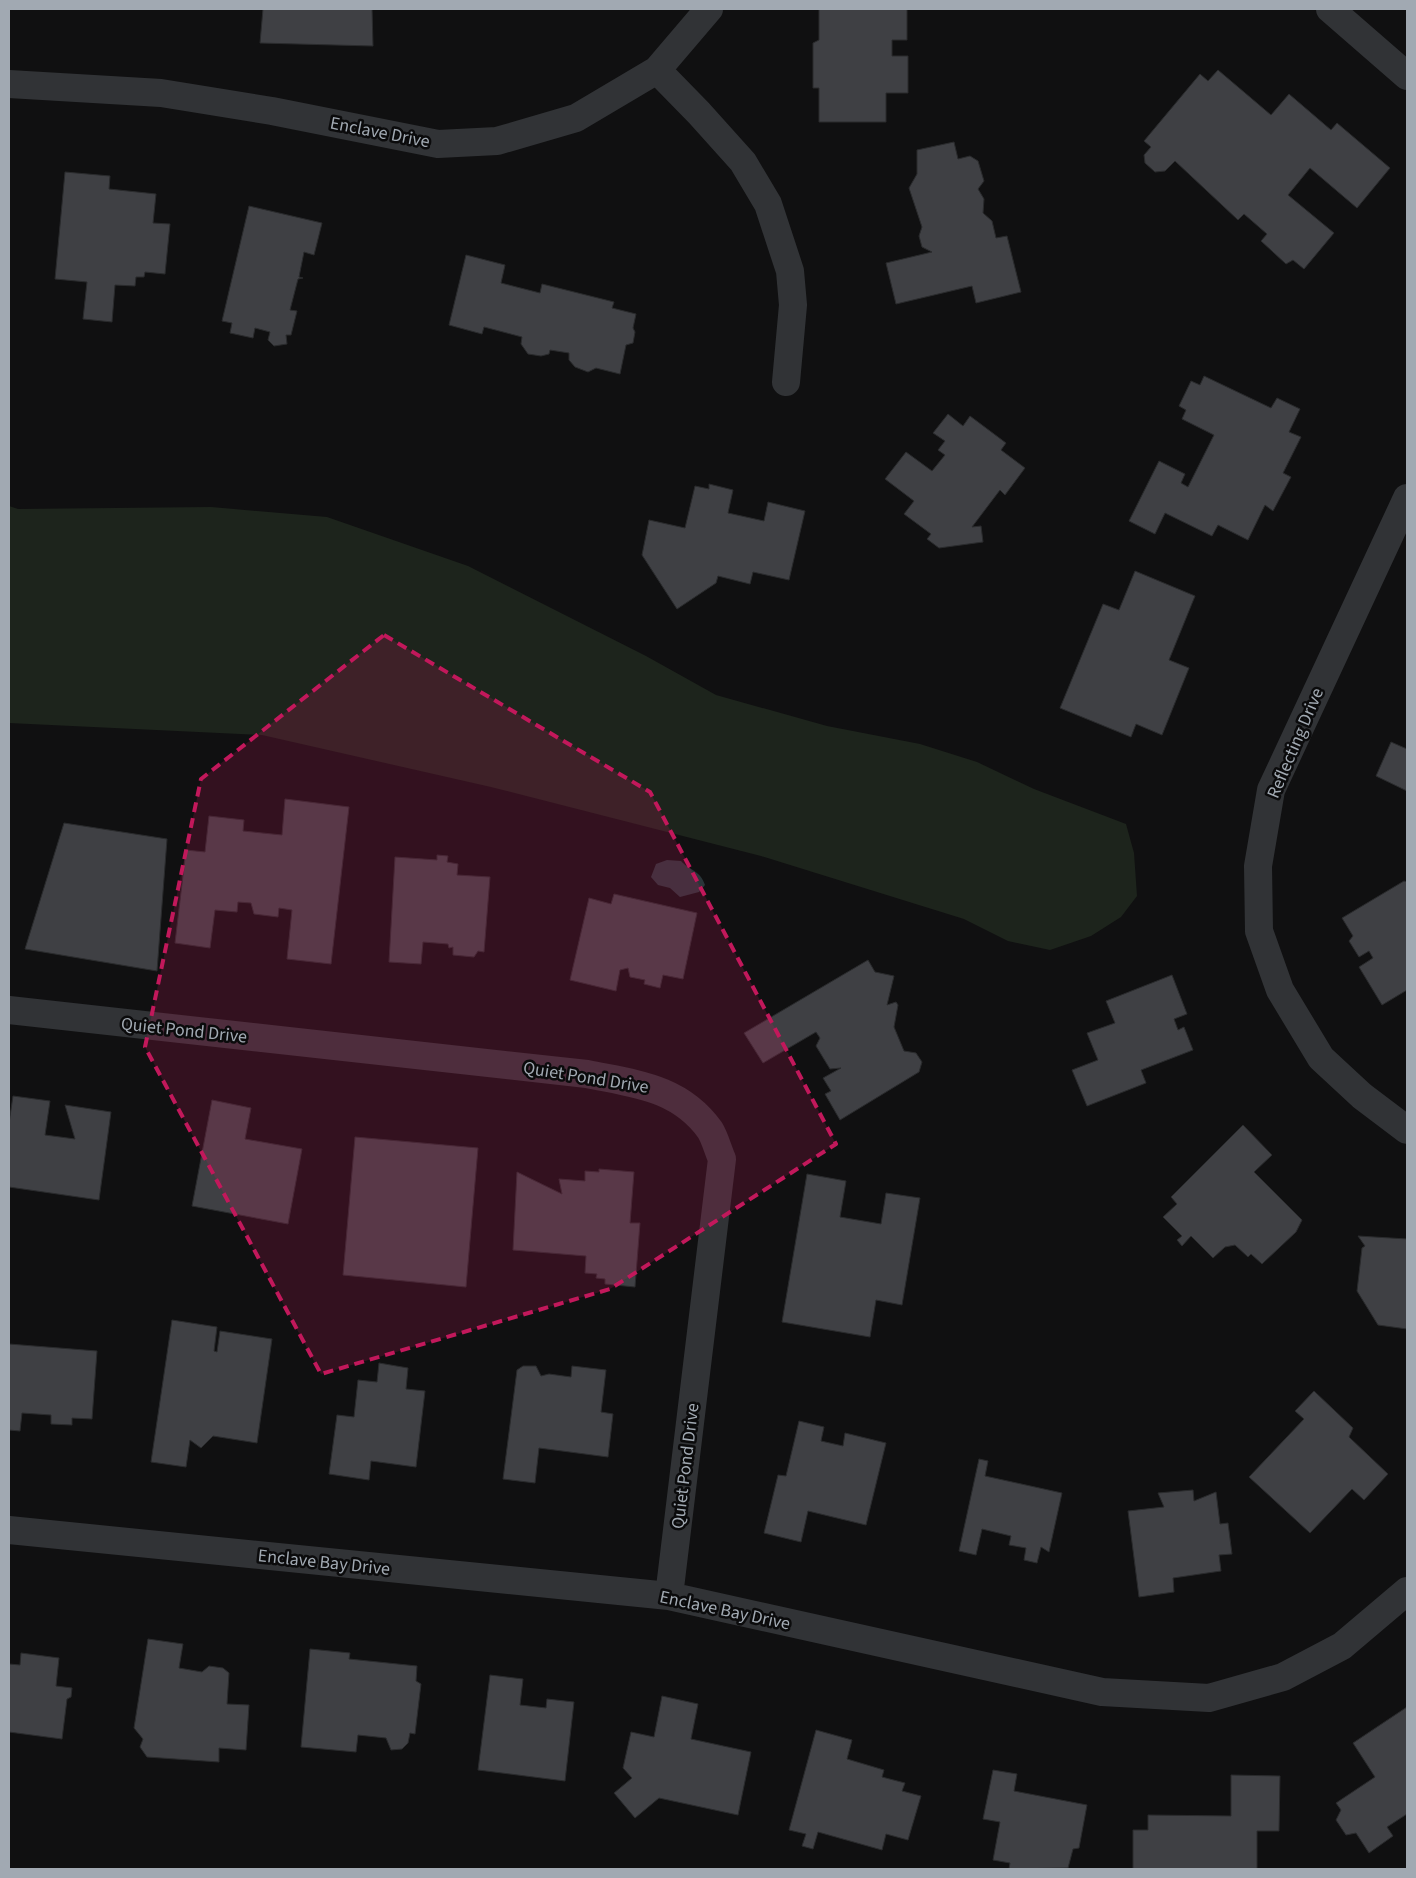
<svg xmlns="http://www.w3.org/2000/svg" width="1416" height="1878" font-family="'Source Sans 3',sans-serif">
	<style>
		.green { fill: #1d241c }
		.water { fill: #2a3539 }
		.building { fill: #3f4044; stroke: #2a2b2d }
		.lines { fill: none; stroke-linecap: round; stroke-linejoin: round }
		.minor { stroke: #313336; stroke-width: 28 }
		.marked { fill: #c2185b; fill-opacity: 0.2; stroke: #c2185b; stroke-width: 4; stroke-dasharray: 10 6; stroke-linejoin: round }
		.labels { text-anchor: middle; stroke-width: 5; stroke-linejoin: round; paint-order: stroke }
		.street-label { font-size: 18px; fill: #a1a9b2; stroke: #0b0b0c }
	</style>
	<rect width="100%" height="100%" fill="#101011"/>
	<path class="green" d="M9,506L18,509L211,507L327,517L468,566L646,656L716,695L827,726L920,744L977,762L1034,789L1126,824L1134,853L1137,896L1121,917L1091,936L1050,950L1008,941L964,919L761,856L491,787L262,735L9,723Z"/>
	<path class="water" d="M667,860L681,861C690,871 700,870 705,885L699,892L680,897L670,888L658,885L651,877L656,864Z"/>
	<path class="building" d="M263,9H372L373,46L260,43Z
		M819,9H907V40H892V56H908V93H886V122H819V88H813V43L819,40Z
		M1218,70L1271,115L1289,94L1331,130L1337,123L1390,168L1357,208L1310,168L1288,195L1334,233L1304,269L1293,260L1286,264L1261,241L1267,234L1244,214L1238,220L1175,161L1165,171L1155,172L1145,163L1144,155L1151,147L1144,141L1200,74L1208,81Z
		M954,142L958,159L970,156L978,161L984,181L978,189L984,199L983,213L992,221L996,238L1007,236L1021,292L976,303L972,286L896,304L886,263L932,252L922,247L919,236L922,227L909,188L917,174V150Z
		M65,172L110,176L109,189L156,194L153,223L170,224L165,274L145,272L144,277H136L135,286L115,285L112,322L83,319L87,282L55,279Z
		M249,206L322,223L314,255L304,252L299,277L303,278L298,279L290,310L297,311L291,335H286L287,344L274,346L268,340L270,332L255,328L253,338L230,333L232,323L222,321Z
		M466,255L505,265L501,283L540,293L542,284L614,302L612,308L636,314L633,328L635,332L633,343L626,345L620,374L596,368L588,372L575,367L569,360V353L550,350L549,354L541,356L528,354L521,344L522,337L484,327L482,334L449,325Z
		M1204,376L1271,408L1277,398L1300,409L1289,432L1301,437L1283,473L1291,477L1273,511L1265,505L1248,540L1218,525L1212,536L1165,513L1155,534L1129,521L1159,461L1185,474L1181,483L1188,487L1214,435L1182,419L1186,410L1179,406L1191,381L1200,385Z
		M948,414L963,426L970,416L1006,443L1001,450L1025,468L1005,495L1000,490L972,527L981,526L983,542L939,548L927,539L931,534L904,514L914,501L885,479L906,452L932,471L945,455L938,450L945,441L933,433Z
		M709,484L733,490L728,513L764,521L768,502L805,511L789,580L753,572L750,584L718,576L716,583L677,609L642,555L649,520L685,528L695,486L709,489Z
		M1135,571L1195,596L1169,660L1189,668L1162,735L1136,724L1131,737L1060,708L1103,604L1119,610Z
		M1391,742L1407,749V791L1376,776Z
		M285,799L349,807L331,964L287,959L292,910L279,908L278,917L254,914L251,903L238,902L237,912L215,910L210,948L175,943L186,850L205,852L209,816L244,820L243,831L282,835Z
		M64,823L167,839L157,971L25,949Z
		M437,855L448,856L447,862L458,864L457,875L490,877L484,952L478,951L474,957L453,955V947L449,948L448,944L423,942L421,964L389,962L395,857L437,860Z
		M1404,881L1407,882V990L1382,1005L1359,967L1373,958L1369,951L1359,957L1349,941L1353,936L1342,918Z
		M614,894L697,913L683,979L663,975L660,988L644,984L645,980L630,977L628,968L620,970L616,991L570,980L589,898L611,904Z
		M868,960L875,972L894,976L887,1005L896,1002L898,1005L894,1027L904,1051L916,1053L922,1062L919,1072L840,1120L825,1094L831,1091L823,1078L841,1068L830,1069L816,1046L820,1038L816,1032L763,1063L744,1033Z
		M1172,975L1187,1014L1174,1019L1178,1030L1184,1027L1193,1050L1141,1070L1146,1083L1087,1106L1072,1070L1098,1060L1087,1033L1115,1023L1106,1001Z
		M13,1096L50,1101L45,1135L75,1139L65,1105L111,1112L99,1200L9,1187V1123Z
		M212,1100L251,1108L245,1139L302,1149L288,1224L192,1206Z
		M1243,1125L1272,1155L1254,1172L1302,1220L1296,1232L1262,1264L1251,1254L1248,1257L1235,1245L1225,1247L1213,1258L1191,1236L1182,1246L1177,1240L1182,1236L1163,1217L1177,1204L1171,1197Z
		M355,1137L478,1148L466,1287L343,1275Z
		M599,1169L634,1172L630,1223H640L635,1287L605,1284V1279L596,1278L597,1274L585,1273L586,1256L513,1250L517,1172L562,1194L559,1179L585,1181V1171L599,1172Z
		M807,1174L846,1181L840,1217L881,1224L886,1193L920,1198L902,1305L876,1300L870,1337L782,1322Z
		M1358,1236L1407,1239V1329L1378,1325L1357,1291L1362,1248L1365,1246Z
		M172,1320L217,1327L214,1351L217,1352L220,1331L272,1339L257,1443L213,1436L201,1448L190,1440L186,1467L151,1462Z
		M9,1344L97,1351L92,1419L72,1418V1425L51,1424V1415L22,1413L20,1431L9,1430Z
		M379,1363L408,1368L406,1389L425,1391L416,1467L371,1461L369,1480L329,1474L337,1415L354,1417L358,1380L377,1382Z
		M523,1366H536L541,1376L549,1374L571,1377L572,1366L606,1370L601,1412L613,1414L608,1457L539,1448L535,1483L503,1479L517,1370Z
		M1314,1391L1353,1428L1349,1437L1388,1474L1364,1500L1352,1489L1310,1533L1249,1477L1304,1419L1295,1411Z
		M799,1421L824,1427L821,1441L843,1446L845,1433L886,1443L866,1525L808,1511L801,1542L764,1533L778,1475L786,1476Z
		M979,1459L988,1461L985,1476L1062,1493L1049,1552L1041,1547L1037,1563L1024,1560L1026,1548L1009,1545L1011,1536L982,1529L976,1555L959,1551Z
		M1193,1490L1194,1501L1216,1492L1220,1524L1228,1523L1232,1554L1219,1555L1221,1571L1173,1578L1174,1592L1139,1597L1128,1511L1164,1507L1158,1493Z
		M148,1639L183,1644L179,1668L202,1672L209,1666L223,1668L229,1673L227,1704L249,1705L246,1750L219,1748V1762L147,1757L140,1747L143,1739L134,1728Z
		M310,1649L350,1653L349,1659L417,1666L416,1681L421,1684L415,1734L410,1733L408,1743L402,1749L391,1750L386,1738L358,1735L356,1752L301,1747Z
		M21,1653L59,1658L56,1686L72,1688L71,1697L67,1699L62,1739L9,1732V1664L20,1665Z
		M490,1675L523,1679L520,1705L546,1708L547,1699L574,1702L565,1781L478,1770Z
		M662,1696L698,1704L691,1739L751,1752L738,1815L659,1798L635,1818L614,1793L632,1778L623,1768L631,1732L654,1737Z
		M1407,1707V1814L1387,1827L1393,1836L1369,1853L1356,1833L1346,1835L1336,1820L1341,1810L1336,1803L1375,1777L1353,1743Z
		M816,1730L852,1740L847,1759L884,1770L882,1777L905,1783L902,1791L921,1796L908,1840L886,1834L882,1850L818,1832L813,1849L802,1846L806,1834L789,1830Z
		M993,1770L1017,1774L1014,1791L1087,1805L1079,1848L1073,1849L1068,1868L1009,1869L1010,1863L993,1860L1000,1822L983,1819Z
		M1231,1775L1280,1776L1279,1831H1257V1869H1133V1830H1148V1815L1231,1816Z"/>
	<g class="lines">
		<path class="minor" d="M1330,9L1407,76
			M657,70L699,113L743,162L768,204L790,271L793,305L786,382
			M9,84L161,93L272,111L438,144L497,141L576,118L657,70L709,9
			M1407,498L1271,790L1258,866L1259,931L1280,990L1321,1058L1362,1096L1407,1130
			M9,1010L587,1074C635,1084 679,1087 710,1130C715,1138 718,1150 722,1159L669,1596
			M9,1530L669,1596L1102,1692L1209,1698L1283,1677L1342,1646L1407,1591"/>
	</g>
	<path class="marked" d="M384,635L650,792L836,1144L610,1289L321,1374L145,1047L201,779Z"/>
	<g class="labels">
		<g class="street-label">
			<text transform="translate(380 132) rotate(11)" y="6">Enclave Drive</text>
			<text transform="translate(1295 743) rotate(-67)" y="6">Reflecting Drive</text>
			<text transform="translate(184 1030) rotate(6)" y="6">Quiet Pond Drive</text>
			<text transform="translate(586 1077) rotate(9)" y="6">Quiet Pond Drive</text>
			<text transform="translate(685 1466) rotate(-83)" y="6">Quiet Pond Drive</text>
			<text transform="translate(324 1562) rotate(6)" y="6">Enclave Bay Drive</text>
			<text transform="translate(725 1610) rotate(12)" y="6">Enclave Bay Drive</text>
		</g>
	</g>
	<rect width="1416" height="1878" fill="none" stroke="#a1a9b2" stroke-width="20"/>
</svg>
